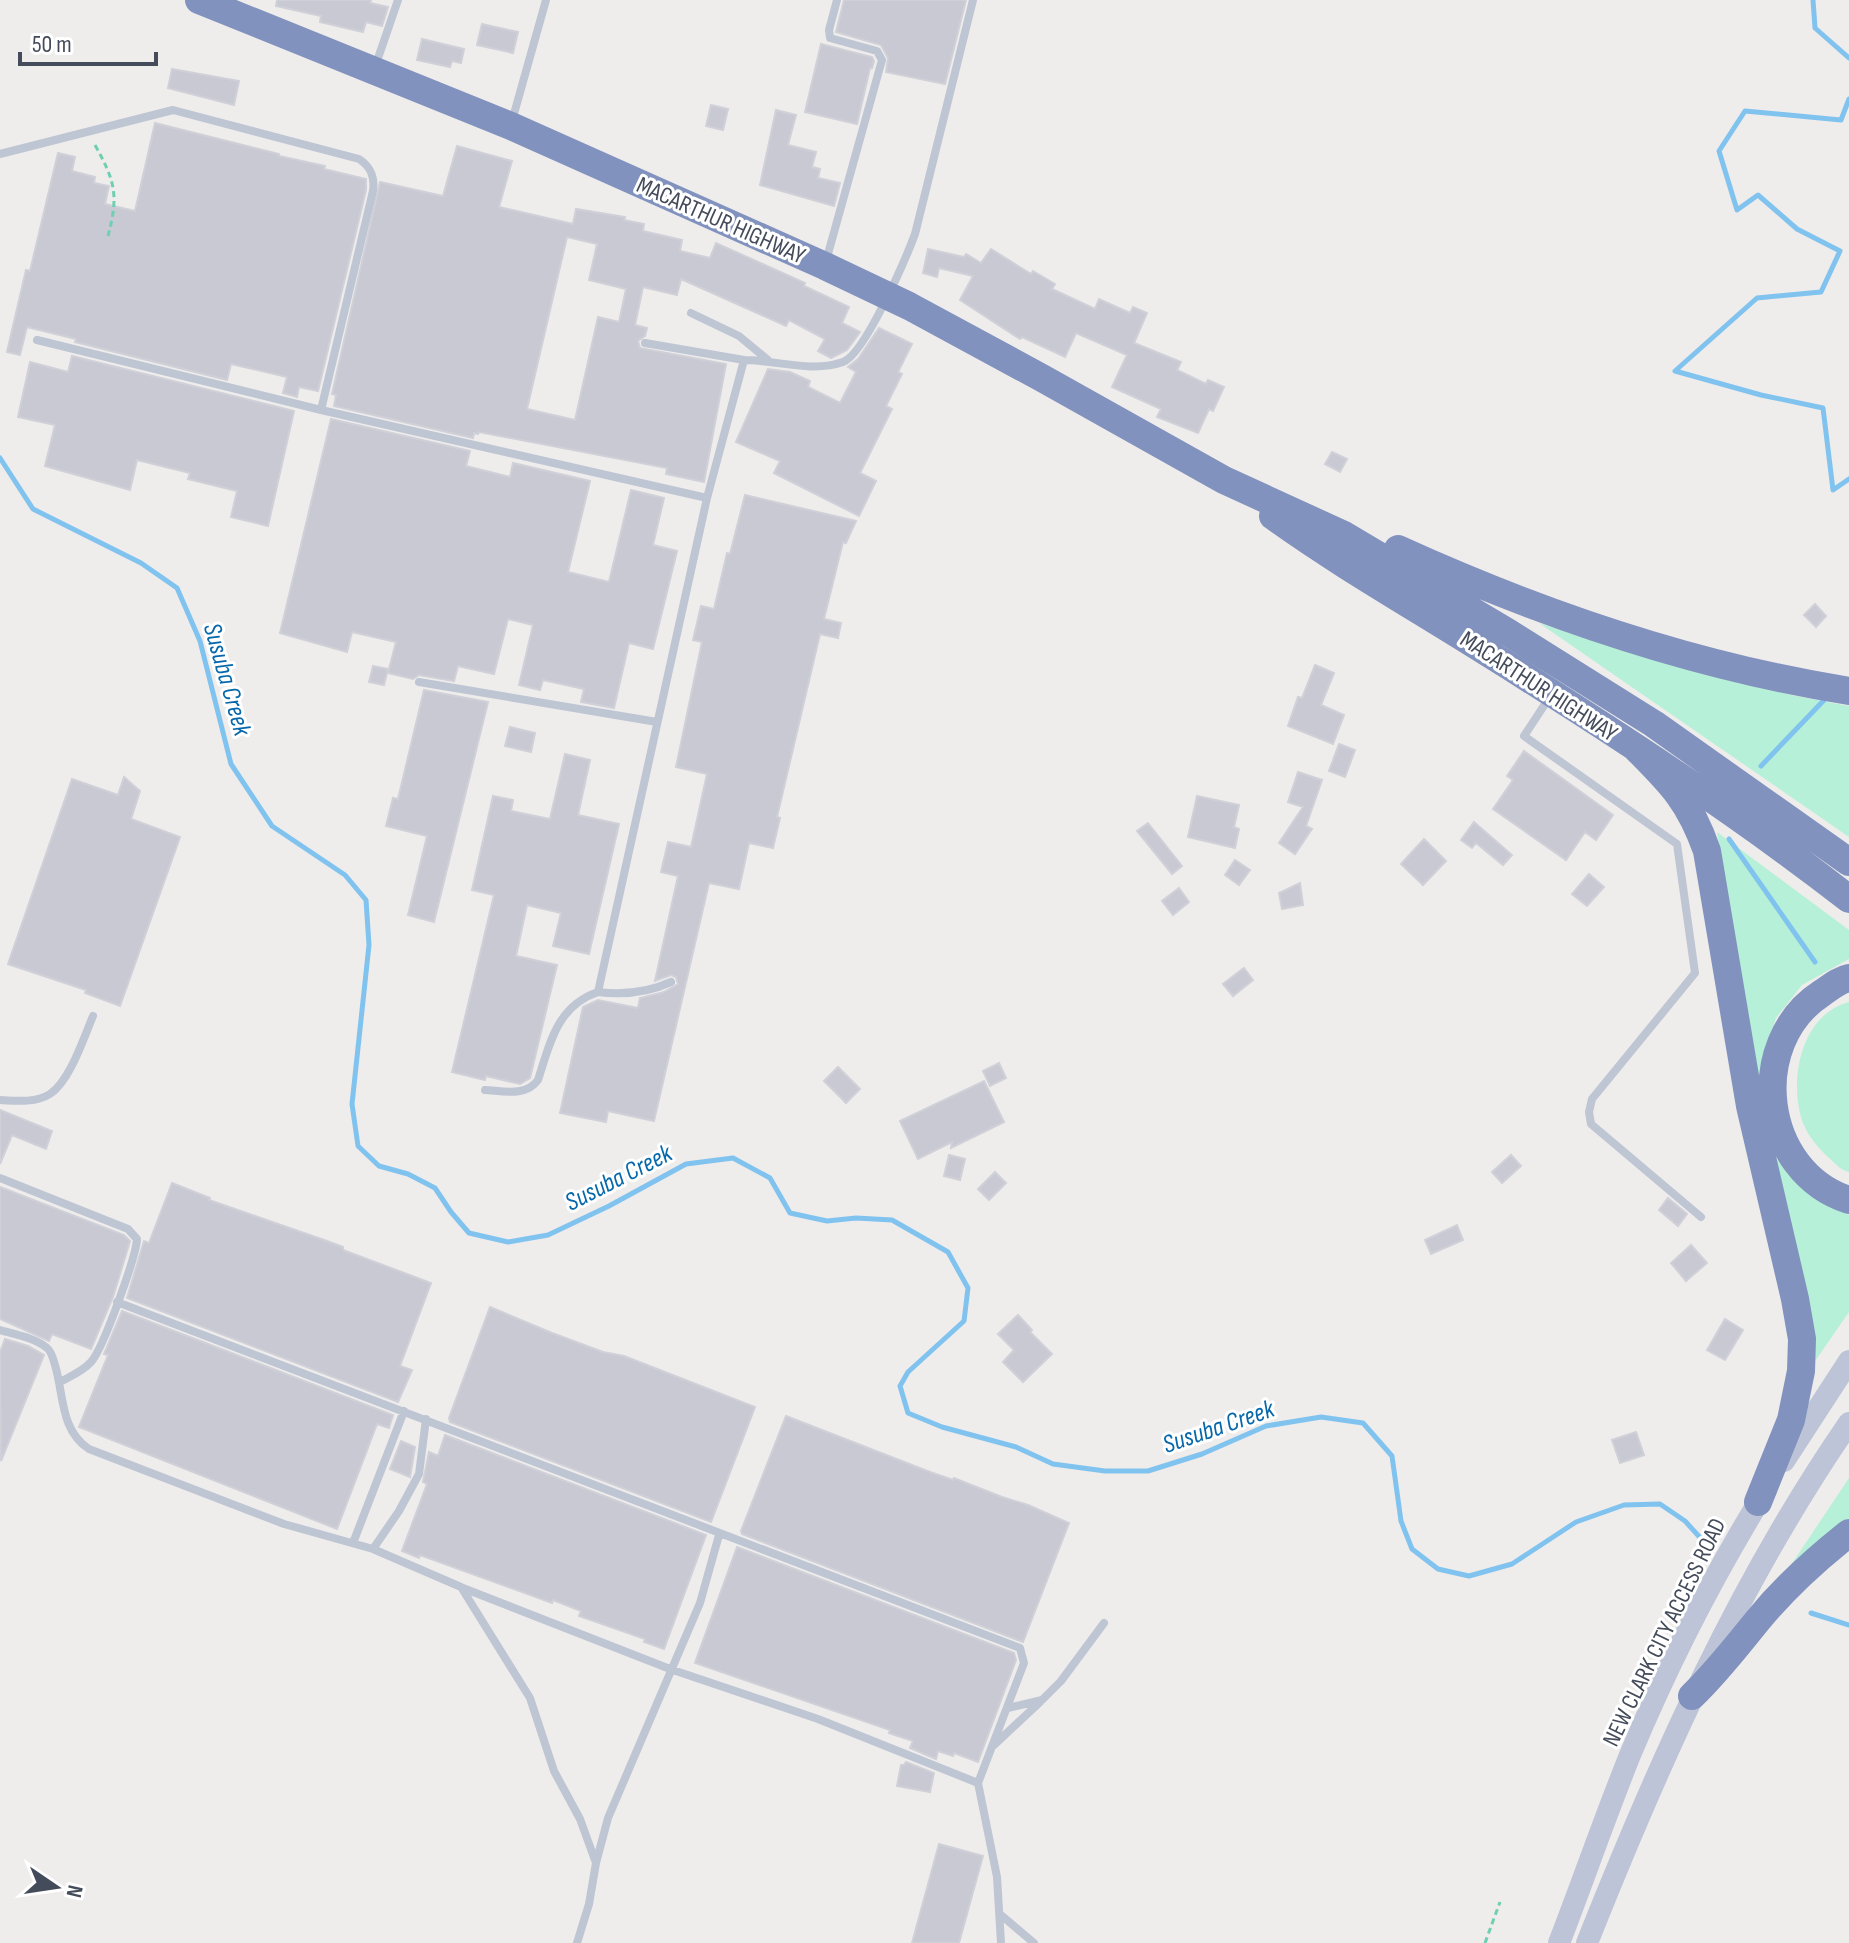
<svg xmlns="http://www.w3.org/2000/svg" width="1849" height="1943" font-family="'Sofia Sans Condensed',sans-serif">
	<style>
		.green { fill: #b7f0d8 }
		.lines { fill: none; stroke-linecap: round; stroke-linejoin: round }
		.stream { stroke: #81c3ef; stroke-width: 5 }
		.building { fill: #c8c9d2; stroke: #d0d0d8; stroke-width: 2; fill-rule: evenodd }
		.path { stroke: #6ecfb2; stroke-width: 3; stroke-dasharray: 6 4; stroke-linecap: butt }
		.lane { stroke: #bec5d3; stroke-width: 8 }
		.secondary { stroke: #bdc4d7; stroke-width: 22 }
		.highway { stroke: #8192be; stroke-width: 28 }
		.labels { text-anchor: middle; stroke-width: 6; stroke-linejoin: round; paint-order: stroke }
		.street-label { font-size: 24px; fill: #444b5a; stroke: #fff }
		.water-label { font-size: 26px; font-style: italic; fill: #0668ab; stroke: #fff }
	</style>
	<rect width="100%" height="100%" fill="#efecec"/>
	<path class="green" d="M1539,623C1641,656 1743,688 1849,706V837Z
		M1717,832L1849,930V959L1802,985L1776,1018L1764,1055L1809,1195L1849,1215V1312L1811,1367L1759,1093Z
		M1849,1002V1172C1840,1170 1836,1164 1829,1158C1819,1149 1808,1136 1803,1123C1788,1082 1800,1015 1849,1002Z
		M1849,1478V1518L1785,1574Z"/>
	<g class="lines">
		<path class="stream" d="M1813,0L1815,28L1849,58
			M1849,99L1841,120L1745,111L1719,151L1737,210L1758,195L1797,229L1840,251L1821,292L1757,298L1675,371L1761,395L1823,408L1833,490L1849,479
			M0,458L33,509L141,563L177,588L200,641L231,764L272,826L345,875L366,900L369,945L352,1104L358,1146L379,1166L408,1174L435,1188L451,1212L469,1233L508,1242L548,1235L609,1206L686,1164L733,1158L770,1178L790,1213L827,1221L856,1218L892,1220L948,1252L968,1288L964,1321L908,1372L900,1386L908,1413L942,1427L1016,1447L1053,1464L1105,1471H1148L1202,1454L1266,1426L1321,1417L1363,1423L1392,1456L1401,1521L1412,1549L1438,1569L1469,1576L1512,1564L1576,1522L1624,1505L1660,1504L1685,1521L1705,1543
			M1761,766L1827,697
			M1729,839L1815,962
			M1811,1613L1849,1625"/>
	</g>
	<path class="building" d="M277,0H371L370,3L388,7L382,26L366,22L363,32L320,22L321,16L276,6Z
		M844,0H966L945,84L886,72L888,58L881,45L836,32Z
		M482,24L518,32L513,53L477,45Z
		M422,39L464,49L461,63L452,61L450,67L417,60Z
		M821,44L872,57L874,61L872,68H870L857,124L805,112Z
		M172,69L239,81L234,105L168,88Z
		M711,105L728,109L723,130L706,126Z
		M776,110L796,115L788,145L816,152L812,167L820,169L818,178L840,183L834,206L760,185Z
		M155,123L279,154V156L325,166L324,169L366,179V190L318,391L299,387L297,397L283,393L287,377L231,364L227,380L75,342L76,339L27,327L20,355L7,352L26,270L30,271L58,153L75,157L72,171L95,177L94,183L109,186L105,204L135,211Z
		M457,146L512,161L499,207L573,224L576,209L625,217L624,220L644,224L643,231L682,240L680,251L710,258L716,243L805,283L804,286L849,307L842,323L860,332L847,350L831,358L818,351L825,339L789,320L786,326L681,279L677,295L643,287L635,325L647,328L645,336L638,341L640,348L726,364L704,482L666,474L667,468L479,432L478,434L474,433L473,438L334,406L336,395L332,394L380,182L443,196ZM567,237L597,244L589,280L626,289L619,322L598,317L575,420L527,409Z
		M928,249L964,257L966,254L981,263L991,249L1031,274L1033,271L1055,284L1052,289L1095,309L1099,299L1130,313L1133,307L1147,313L1134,343L1181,362L1177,370L1206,384L1208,380L1224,387L1213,411L1209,409L1198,433L1157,417L1161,409L1112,387L1127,355L1076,333L1065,357L1022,337L1020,339L960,300L973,276L939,268L937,277L923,273Z
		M879,328L912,344L898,372L902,374L886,406L892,409L860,473L876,481L859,516L774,473L780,461L736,442L768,369L790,372L810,381L808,387L840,403L856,372L848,367L858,359Z
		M72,356L294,411L268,526L231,517L237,491L188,479L190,473L137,460L130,490L45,466L55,425L18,417L30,362L68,372Z
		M331,419L470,451L466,466L510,477L513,463L590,481L568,572L609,582L631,490L664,498L653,545L677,551L653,649L629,643L614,708L581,702L584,689L543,680L540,690L519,685L533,625L508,619L494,674L458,666L454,681L419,675L413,679L388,673L396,642L352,632L347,652L280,633Z
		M1332,452L1347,459L1340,472L1325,464Z
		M745,495L856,521L846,543L843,542L824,619L841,623L838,638L820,634L777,817L780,818L773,848L749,843L739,889L709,883L654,1121L608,1111L606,1122L560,1113L583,1007L598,1000L638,1008L640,998L664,992L678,984L676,977L671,975L655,981L678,876L661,872L668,842L691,847L707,774L676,767L702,642L693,640L701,606L714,609L727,553L730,554Z
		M1815,604L1826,616L1816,627L1804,615Z
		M1315,665L1334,673L1321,705L1344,715L1333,744L1288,726L1298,697L1302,698Z
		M373,666L388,669L384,685L369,682Z
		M424,690L488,702L434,922L408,915L427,836L386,826L393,798L398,799Z
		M510,727L535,733L531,752L505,746Z
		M1339,744L1355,750L1345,777L1329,771Z
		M1524,751L1613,815L1596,840L1585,832L1566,860L1493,809L1513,780L1507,776Z
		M565,754L590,760L578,815L619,824L589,954L553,946L561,913L527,905L516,956L557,965L530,1078L520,1084L486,1076L485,1080L452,1072L494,895L472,890L493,796L513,800L511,811L550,819Z
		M1298,772L1322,780L1306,826L1312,829L1295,854L1279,843L1303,807L1288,802Z
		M124,777L140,791L131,819L180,837L120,1006L85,993L86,990L8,964L72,779L118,795Z
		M1197,796L1239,805L1234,827L1239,829L1235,848L1188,837Z
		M1474,822L1512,855L1503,865L1476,843L1472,848L1461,840Z
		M1148,823L1182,866L1172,874L1137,831Z
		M1424,839L1446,861L1423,885L1401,864Z
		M1235,860L1250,870L1239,885L1225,875Z
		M1589,874L1604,887L1587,906L1572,894Z
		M1300,883L1303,905L1282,909L1279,893Z
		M1179,888L1189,902L1173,915L1162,901Z
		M1244,968L1253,980L1233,996L1223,984Z
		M999,1063L1006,1078L990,1086L983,1071Z
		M838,1067L860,1089L846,1103L824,1081Z
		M984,1081L1004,1122L951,1148L952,1142L918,1159L900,1121Z
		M0,1110L52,1131L46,1149L12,1135L0,1164Z
		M949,1155L965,1159L960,1180L944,1176Z
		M1511,1155L1521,1166L1502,1183L1492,1172Z
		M995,1172L1006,1183L989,1200L978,1189Z
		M172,1183L210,1198L209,1200L327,1241L343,1247V1250L431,1283L400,1366L412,1370L398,1402L127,1298L144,1241L149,1243Z
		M0,1187L124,1235L130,1241L113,1297L91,1349L52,1334L49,1341L0,1319Z
		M1668,1198L1687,1214L1678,1226L1659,1210Z
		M1457,1225L1463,1240L1431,1254L1425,1240Z
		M1691,1245L1707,1263L1686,1281L1671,1263Z
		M490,1307L552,1333L603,1352L624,1356L755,1407L711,1522L450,1422L449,1418Z
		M122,1311L393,1415L389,1428L377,1424L337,1529L79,1427L108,1355L104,1354Z
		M1018,1315L1032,1330L1030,1332L1052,1354L1023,1382L1003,1362L1014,1350L998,1334Z
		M1725,1319L1743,1330L1725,1360L1707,1350Z
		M5,1339L28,1346L44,1355L1,1461L0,1352Z
		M786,1416L930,1472L953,1480L954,1478L1002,1497L1028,1505L1069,1523L1023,1642L742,1534L741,1531Z
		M1636,1432L1644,1455L1620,1463L1612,1440Z
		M445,1435L706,1535L664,1649L644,1642L645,1639L579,1616L581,1611L553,1600L552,1603L420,1555L419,1558L402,1551L427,1484L423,1482L429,1452L438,1456Z
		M401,1441L415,1447L410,1477L390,1469Z
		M737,1547L1014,1653L1016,1660L978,1762L954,1753L953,1756L938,1751L936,1759L910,1748L913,1741L889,1733L890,1730L695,1663Z
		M906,1762L934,1773L930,1792L897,1786L901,1765H904Z
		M939,1844L983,1856L959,1943H912Z"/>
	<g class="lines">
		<path class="path" d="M95,145C115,181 119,195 108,236
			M1485,1943L1500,1902"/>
		<path class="lane" d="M375,67L398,0
			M512,121L546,0
			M0,154L173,110L359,159C371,167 375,177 373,191L321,410L707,498L598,992C557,1006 550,1043 538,1080C526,1097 503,1091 485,1090
			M826,261L882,60L877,51L830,38L829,30L837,0
			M691,313L739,336L768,360
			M37,340L321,410
			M645,343L744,360
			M707,498L744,360C775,360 812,373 843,362C865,354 906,258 915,234L973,0
			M419,682L657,722
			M1549,698L1524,736L1677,844L1695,973L1592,1099L1589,1112L1591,1124L1701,1217
			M598,992C623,995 647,993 671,982
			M0,1100C16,1101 36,1103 50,1094C70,1081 84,1037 93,1016
			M0,1178L128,1229L137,1239C136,1257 103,1349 91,1362C83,1371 71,1376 60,1382
			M117,1302L1020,1648L1024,1663L978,1783L997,1877L1001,1943
			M0,1330C14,1334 36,1338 47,1348C52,1352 53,1359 55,1365C64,1395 60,1430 89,1449L284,1524L373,1549L461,1587L530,1698L554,1771L580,1819L596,1863L589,1904L577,1943
			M353,1543L404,1411
			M373,1549L399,1511L419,1474L426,1419
			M463,1588L670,1669L818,1719L978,1783
			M1008,1708L1042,1700L1061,1681L1104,1623
			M994,1745L1040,1702
			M596,1863L608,1818L700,1603L719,1535
			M1001,1915L1034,1943"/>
		<path class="secondary" d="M1784,1461L1849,1361
			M1559,1943C1583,1881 1605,1817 1630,1755C1668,1664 1714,1574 1766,1490
			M1587,1943C1659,1762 1738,1584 1849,1423"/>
		<path class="highway" d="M199,0L511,126L825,266L909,306L1042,378L1224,480L1344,535L1509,633L1654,724L1849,862
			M1273,516C1344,567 1419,609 1493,656C1614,732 1736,811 1849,899
			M1398,549C1541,614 1694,666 1849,691
			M1636,748C1672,784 1690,802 1707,851L1750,1106L1795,1299L1802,1339L1801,1371L1791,1420L1758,1502
			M1849,978C1839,980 1831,987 1822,993C1745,1043 1761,1172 1849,1200
			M1692,1696C1717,1672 1736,1647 1758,1620C1785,1587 1816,1559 1849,1533"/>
	</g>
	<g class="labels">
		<g class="street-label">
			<text transform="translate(721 220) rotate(24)" y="8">MACARTHUR HIGHWAY</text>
			<text transform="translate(1539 686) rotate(33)" y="8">MACARTHUR HIGHWAY</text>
			<text transform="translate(1664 1632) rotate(-64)" y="8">NEW CLARK CITY ACCESS ROAD</text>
		</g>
		<g class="water-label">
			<text transform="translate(228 679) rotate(74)" y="9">Susuba Creek</text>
			<text transform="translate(618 1177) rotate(-27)" y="9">Susuba Creek</text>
			<text transform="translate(1218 1426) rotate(-19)" y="9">Susuba Creek</text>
		</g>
	</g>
	<g transform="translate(56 1887) rotate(103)" stroke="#ffffff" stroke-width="6" paint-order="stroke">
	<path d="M0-6L14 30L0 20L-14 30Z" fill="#444b5a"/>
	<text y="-12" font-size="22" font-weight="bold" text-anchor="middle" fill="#444b5a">N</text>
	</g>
	<path d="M20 52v12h136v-12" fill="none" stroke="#444b5a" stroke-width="4"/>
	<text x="32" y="52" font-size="24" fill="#444b5a" stroke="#ffffff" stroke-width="6" paint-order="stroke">50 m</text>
</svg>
